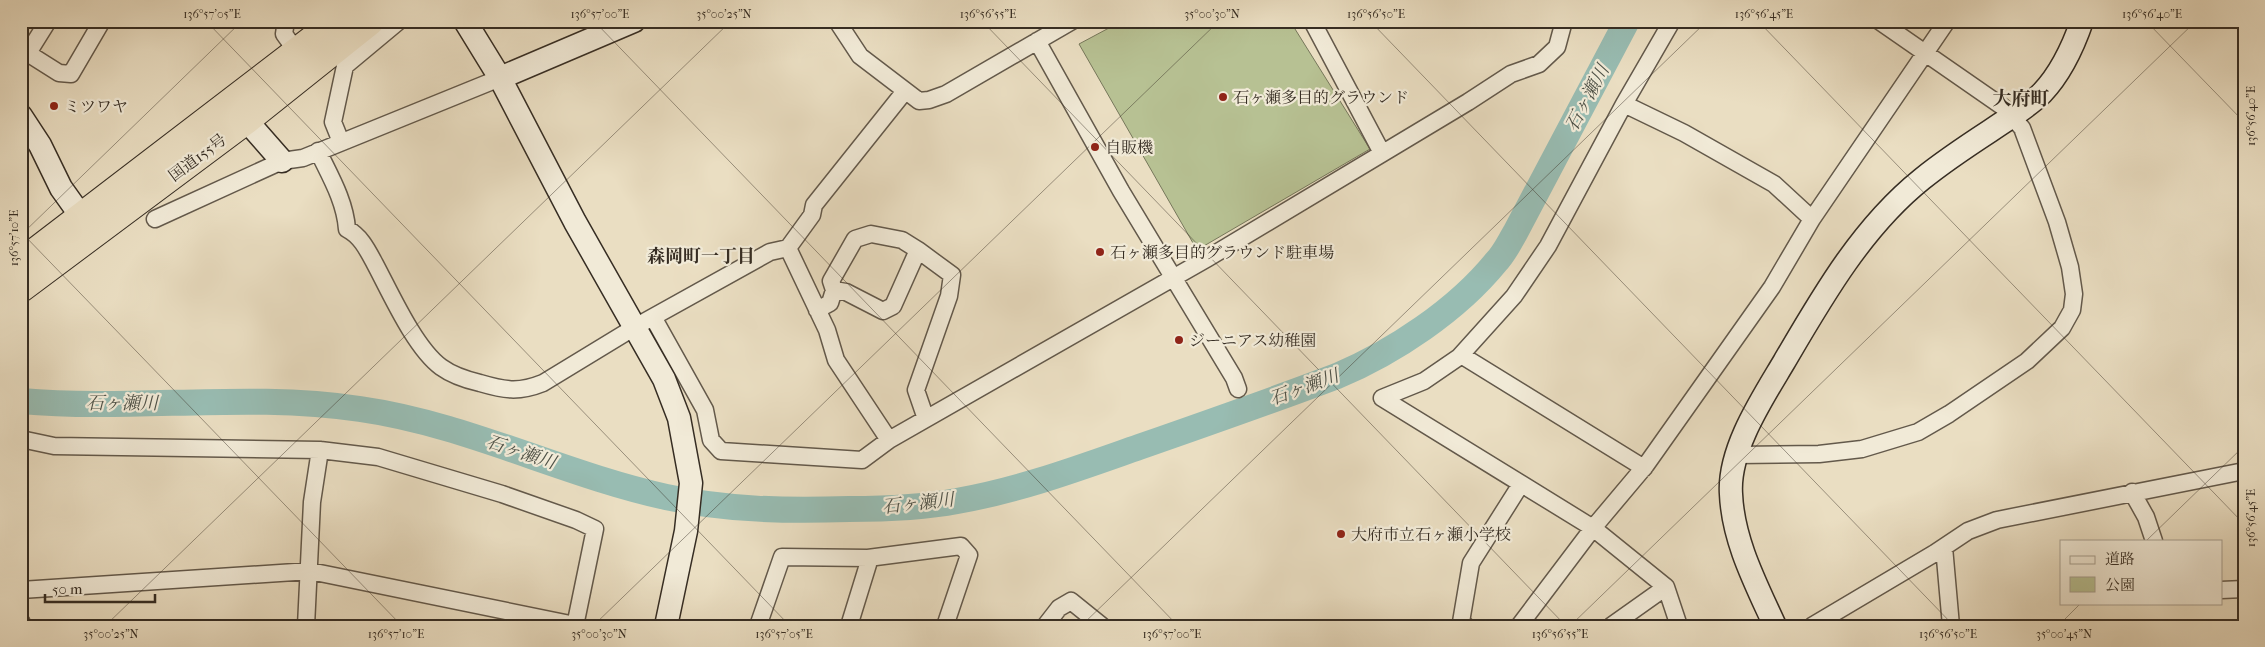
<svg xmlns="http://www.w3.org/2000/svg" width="2265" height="647" font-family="'IM FELL French Canon','Noto Serif JP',serif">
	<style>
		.green { fill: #b7c193; stroke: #76775b }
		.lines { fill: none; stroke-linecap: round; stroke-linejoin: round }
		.river { stroke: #98bcb2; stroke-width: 26 }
		.street-casing { stroke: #63594b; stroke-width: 19 }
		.secondary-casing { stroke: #362d23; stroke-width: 25 }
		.highway-casing { stroke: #362d23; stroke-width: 30 }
		.street { stroke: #f1ead7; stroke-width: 16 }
		.secondary { stroke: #f1ead7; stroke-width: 22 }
		.highway { stroke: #eadec2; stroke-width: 28 }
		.ticks { fill: none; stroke: #362d23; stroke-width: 1; stroke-opacity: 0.45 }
		.poi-dot { fill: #8f2418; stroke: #f1ead7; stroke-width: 2 }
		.labels { text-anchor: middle; stroke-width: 4.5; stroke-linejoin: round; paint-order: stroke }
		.poi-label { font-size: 16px; fill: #362d23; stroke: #f1ead7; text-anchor: start }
		.street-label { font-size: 16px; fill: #362d23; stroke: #f1ead7 }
		.water-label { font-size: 18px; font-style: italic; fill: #4e5147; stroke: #f1ead7 }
		.neighbourhood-label { font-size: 18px; font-weight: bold; fill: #362d23; stroke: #f1ead7 }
		.quarter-label { font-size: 19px; font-weight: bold; fill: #362d23; stroke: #f1ead7 }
		.neatline { fill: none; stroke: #362d23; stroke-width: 2 }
		.ticks-label { font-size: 12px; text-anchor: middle; fill: #362d23 }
	</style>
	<rect width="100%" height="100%" fill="#eadec2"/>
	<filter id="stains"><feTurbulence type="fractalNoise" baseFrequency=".004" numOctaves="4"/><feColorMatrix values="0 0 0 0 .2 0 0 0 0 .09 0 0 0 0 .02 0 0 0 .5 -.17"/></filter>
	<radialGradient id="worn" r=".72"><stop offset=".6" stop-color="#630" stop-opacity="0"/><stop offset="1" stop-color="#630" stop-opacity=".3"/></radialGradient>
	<path class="green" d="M1122,21H1290L1370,149L1197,250L1079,44Z"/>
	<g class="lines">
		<path class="river" d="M21,401C134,411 248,392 360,409C466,424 562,474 666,497C726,510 788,511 849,509C885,509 921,508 957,501C1020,490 1079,468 1139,447C1205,424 1271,401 1337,376C1394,352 1457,310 1496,262C1504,254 1509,243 1515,233L1627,21"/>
		<g class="street-casing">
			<path id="street" d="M286,21L284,34L297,52
				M837,21L860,56L919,101L929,100L946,94L1072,21
				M1312,21L1382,153
				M1037,41L1121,191L1234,378L1238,389
				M21,49L59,73L71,74L102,21
				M28,53L48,21
				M1624,104L1684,133L1774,184L1812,219
				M341,142L333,122L345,66L399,21
				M318,151C330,176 345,201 347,229C361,236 368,251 375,264C391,294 415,348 441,367C452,375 467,380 480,383C504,390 518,393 543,383L635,327L770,252L788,248L812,215L814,205L905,91
				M155,219L282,161L303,158L500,78
				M788,248L827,330L836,360L889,440
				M834,290L831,281L855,239L871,234L902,240L918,250
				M817,310L830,303L834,290L846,292L883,311L893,306L918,250L952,275L949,296L916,390L926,419
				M653,317L705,410L711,440L721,451L862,460L889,440L1208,258L1468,102L1511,74L1539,64L1557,47L1564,21
				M1461,355L1644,468
				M1382,398L1424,381L1459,357L1514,296L1548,246L1624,104L1672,21
				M1382,398L1593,528L1666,587L1679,626
				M21,439L54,446L320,450L378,457L502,494L576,520L595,529L575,626
				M1736,455L1819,454L1862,449L1918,432L1949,414L2027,361L2062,328L2072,310L2074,294L2070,267L2057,222L2022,128L2003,107L1879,21
				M2132,492L2146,517L2154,541
				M1944,547L1951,626
				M21,590L310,571L575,625
				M2221,590L2244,589
				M21,621L23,626
				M306,626L312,502L320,450
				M758,626L782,557L868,558L961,546L969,555L945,626
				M849,626L870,558
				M1045,626L1059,608L1071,601L1102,626
				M1466,626L1461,622L1471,563L1521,484
				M1519,626L1593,528L1646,465L1772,287L1812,219L1947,21
				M1611,626L1666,587
				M1812,626L1935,553L1968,531L1997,520L2244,471"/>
		</g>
		<g class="secondary-casing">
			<path id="secondary" d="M465,21L500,78L575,222L664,379L679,418L691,483L686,531L666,626
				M500,78L634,21
				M21,116L40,145L61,188L91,230
				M246,120L282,161
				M1775,626C1756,584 1733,541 1731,494C1728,450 1762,399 1784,362C1822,297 1862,227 1922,179C1943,162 1967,146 1990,131C2007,119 2027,108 2042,93C2061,73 2073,47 2082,21"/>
		</g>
		<g class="highway-casing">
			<path id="highway" d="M21,263L337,21
				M21,288L246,120L370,21"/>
		</g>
		<use href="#street" class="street"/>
		<use href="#secondary" class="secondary"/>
		<use href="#highway" class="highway"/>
	</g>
	<path class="ticks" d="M206,21L790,626M594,21L1178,626M982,21L1566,626M1370,21L1954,626M1758,21L2244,524M2146,21L2244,122M21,232L402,626M21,235L242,21M2146,541L2244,446M105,626L731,21M593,626L1219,21M1081,626L1707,21M1570,626L2196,21M2058,626L2081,603"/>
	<g class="poi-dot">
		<circle cx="1223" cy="97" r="5"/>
		<circle cx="54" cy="106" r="5"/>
		<circle cx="1095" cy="147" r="5"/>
		<circle cx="1100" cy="252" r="5"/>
		<circle cx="1179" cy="340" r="5"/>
		<circle cx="1341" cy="534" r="5"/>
	</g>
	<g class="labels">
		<g class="poi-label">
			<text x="1233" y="103">石ヶ瀬多目的グラウンド</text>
			<text x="64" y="112">ミツワヤ</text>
			<text x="1105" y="153">自販機</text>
			<text x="1110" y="258">石ヶ瀬多目的グラウンド駐車場</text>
			<text x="1189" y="346">ジーニアス幼稚園</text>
			<text x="1351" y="540">大府市立石ヶ瀬小学校</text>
		</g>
		<g class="street-label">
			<text transform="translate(197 157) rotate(-37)" y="6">国道155号</text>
		</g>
		<g class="water-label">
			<text transform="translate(1587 98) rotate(-62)" y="6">石ヶ瀬川</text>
			<text transform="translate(1304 387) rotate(-20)" y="6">石ヶ瀬川</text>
			<text x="122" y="409">石ヶ瀬川</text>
			<text transform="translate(521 452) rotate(18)" y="6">石ヶ瀬川</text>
			<text transform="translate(918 503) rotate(-6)" y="6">石ヶ瀬川</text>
		</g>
		<g class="neighbourhood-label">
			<text x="701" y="262">森岡町一丁目</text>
		</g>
		<g class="quarter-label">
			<text x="2021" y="105">大府町</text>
		</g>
	</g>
	<rect width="2265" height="647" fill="none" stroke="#eadec2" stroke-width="55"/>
	<rect x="2060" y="540" width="162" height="65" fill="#f1ead7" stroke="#a69e8f"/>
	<rect x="2070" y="556" width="25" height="8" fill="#f1ead7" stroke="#a69e8f"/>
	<text x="2105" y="564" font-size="15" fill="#362d23">道路</text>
	<rect x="2070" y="577" width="25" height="15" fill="#b7c193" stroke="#a69e8f"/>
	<text x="2105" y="590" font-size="15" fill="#362d23">公園</text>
	<path d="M45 594v8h110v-8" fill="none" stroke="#362d23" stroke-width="2.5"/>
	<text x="52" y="594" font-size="15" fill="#362d23" stroke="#f1ead7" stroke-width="4" paint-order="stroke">50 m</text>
	<rect x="28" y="28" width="2210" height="592" class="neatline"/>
	<g class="ticks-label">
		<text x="212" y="18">136°57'05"E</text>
		<text x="600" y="18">136°57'00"E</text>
		<text x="724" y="18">35°00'25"N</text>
		<text x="988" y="18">136°56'55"E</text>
		<text x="1212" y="18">35°00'30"N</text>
		<text x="1376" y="18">136°56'50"E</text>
		<text x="1764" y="18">136°56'45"E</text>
		<text x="2152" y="18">136°56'40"E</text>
		<text transform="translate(2251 116) rotate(-90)" y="4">136°56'40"E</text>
		<text transform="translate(14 238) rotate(-90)" y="4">136°57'10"E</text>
		<text transform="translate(2251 518) rotate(-90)" y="4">136°56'45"E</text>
		<text x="111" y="638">35°00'25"N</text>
		<text x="396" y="638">136°57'10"E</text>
		<text x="599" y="638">35°00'30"N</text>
		<text x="784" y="638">136°57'05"E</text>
		<text x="1172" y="638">136°57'00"E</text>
		<text x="1560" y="638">136°56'55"E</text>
		<text x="1948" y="638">136°56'50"E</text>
		<text x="2064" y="638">35°00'45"N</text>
	</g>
	<rect width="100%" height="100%" filter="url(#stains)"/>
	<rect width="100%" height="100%" fill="url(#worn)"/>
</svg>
